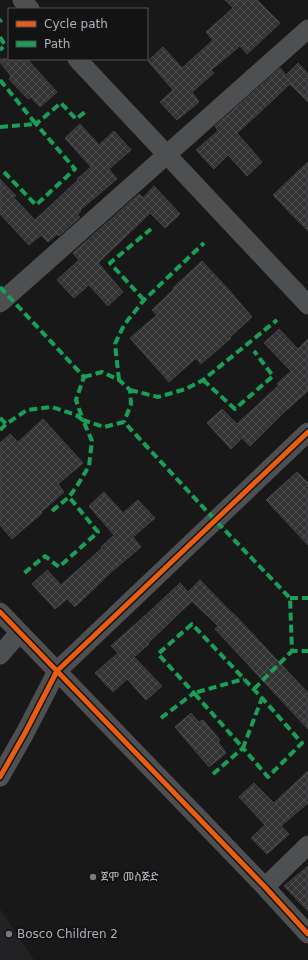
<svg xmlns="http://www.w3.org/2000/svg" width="308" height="960" font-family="'DejaVu Sans','Noto Sans Ethiopic',sans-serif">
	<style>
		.built { fill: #222224 }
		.building { fill: url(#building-cross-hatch); stroke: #414345 }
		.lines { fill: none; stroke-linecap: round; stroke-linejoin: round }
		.minor { stroke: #4d4f51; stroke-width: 19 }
		.quiet { stroke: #1a9f57; stroke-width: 4; stroke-dasharray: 8 4; stroke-linecap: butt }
		.cycleway-casing { stroke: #131314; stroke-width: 8 }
		.cycleway { stroke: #e95d12; stroke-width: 5 }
		.poi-dot { fill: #787c80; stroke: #131314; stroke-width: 1.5 }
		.labels { text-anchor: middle; stroke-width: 4; stroke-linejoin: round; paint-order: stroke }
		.poi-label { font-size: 12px; fill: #abb2b8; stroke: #131314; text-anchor: start }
	</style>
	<defs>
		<pattern id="building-cross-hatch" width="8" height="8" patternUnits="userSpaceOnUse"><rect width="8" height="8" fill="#333334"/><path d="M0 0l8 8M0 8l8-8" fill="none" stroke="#4e4e4f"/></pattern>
	</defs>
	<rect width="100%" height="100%" fill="#181819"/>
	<path class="built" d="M0,909L34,960H0Z"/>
	<path class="building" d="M225,0H257L280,23L247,54L240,46L211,70L214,73L192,92L199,102L177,120L160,102L173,90L148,61L163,47L182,68L213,40L206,32L233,8Z
		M0,59H27L57,92L40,107L31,97L28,99L9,79L11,76L0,62Z
		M298,63L308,74V102L290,84L259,113L237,133L262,162L247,176L228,155L214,169L196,150L218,131L215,126L280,68L286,75Z
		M80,124L99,145L114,131L131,150L109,169L117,179L80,210L81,211L77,215L80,217L59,236L57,234L48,242L41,235L29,245L0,214V179L16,196L13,197L35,220L78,180L77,179L91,167L65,138Z
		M308,162V231L273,195Z
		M154,186L180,214L165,228L150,213L98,263L123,292L108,306L89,285L74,298L57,280L79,260L73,253L139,194L143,198Z
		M202,261L229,290L252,317L230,337L231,338L201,364L196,358L169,382L130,338L157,315L152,310L174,289L173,288Z
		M279,329L298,349L308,339V391L282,414L250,446L242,438L231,449L207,423L222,409L237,424L279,385L277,384L291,371L264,343Z
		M43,419L83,463L58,484L64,492L41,512L42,513L12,539L0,525V443L10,434L18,442Z
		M297,472L308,483V545L266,500Z
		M104,492L123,513L138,500L155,518L133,537L141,547L110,573L75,607L67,599L55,609L32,584L47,570L61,585L102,548L101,547L114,535L89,506Z
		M200,580L232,613H233L308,693V729L215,629L218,626L192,601L148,643L149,644L134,657L162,686L146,700L127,679L113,692L95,673L118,653L111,646L149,612L180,583L188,592Z
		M191,713L199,722L203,720L220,740L218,742L226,753L209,767L175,727Z
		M308,771V803L281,826L289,834L267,854L251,838L265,825L239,797L254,783L274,803Z
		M308,866V911L284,886Z"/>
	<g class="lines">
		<path class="minor" d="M22,0L30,9
			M77,59L308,305
			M0,303L308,29
			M0,612L265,887L308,934
			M0,655L19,633
			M0,777L25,733L57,671L308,432
			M265,887L308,845"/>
		<path class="quiet" d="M0,21L2,20
			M0,37L5,45L0,50
			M0,80L36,124
			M0,127L36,124
			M4,172L36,205L75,169L36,124L61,103L76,119L85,112
			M0,287L84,377L76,400L83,420L104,427L124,422L215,520L290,598L292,651H308
			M144,300L110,263L151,229
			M84,377L102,372L119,380L130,390L131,404L124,422
			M119,380L115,344L124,325L144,300L204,243
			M203,380L235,409L273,376L254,351
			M130,390L158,397L186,389L203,380L277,320
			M0,418L6,424L27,410L52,407L76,415L83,420L92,441L89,466L77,486L69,497L98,532L59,567L45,556L23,574
			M0,430L6,424
			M52,511L69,497
			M290,598H308
			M254,689L292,651
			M161,718L194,693L158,654L192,624L262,698L243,748L194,693L244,679
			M213,774L243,748L268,777L302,743L262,698"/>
		<g class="cycleway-casing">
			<path id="cycleway" d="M0,612L265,887L308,934
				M0,777L25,733L57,671L308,432"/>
		</g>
		<use href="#cycleway" class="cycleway"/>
	</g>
	<g class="poi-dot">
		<circle cx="93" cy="877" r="4"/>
		<circle cx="9" cy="934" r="4"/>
	</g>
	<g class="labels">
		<g class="poi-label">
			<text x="101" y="881">ጀሞ መስጅድ</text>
			<text x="17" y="938">Bosco Children 2</text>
		</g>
	</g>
	<rect x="8" y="8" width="140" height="52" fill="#131314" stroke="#505356"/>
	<rect x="16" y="21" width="20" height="6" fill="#e95d12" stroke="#505356"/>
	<text x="44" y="28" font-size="12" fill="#abb2b8">Cycle path</text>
	<rect x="16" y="41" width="20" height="6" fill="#1a9f57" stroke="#505356"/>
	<text x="44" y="48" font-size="12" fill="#abb2b8">Path</text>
</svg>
